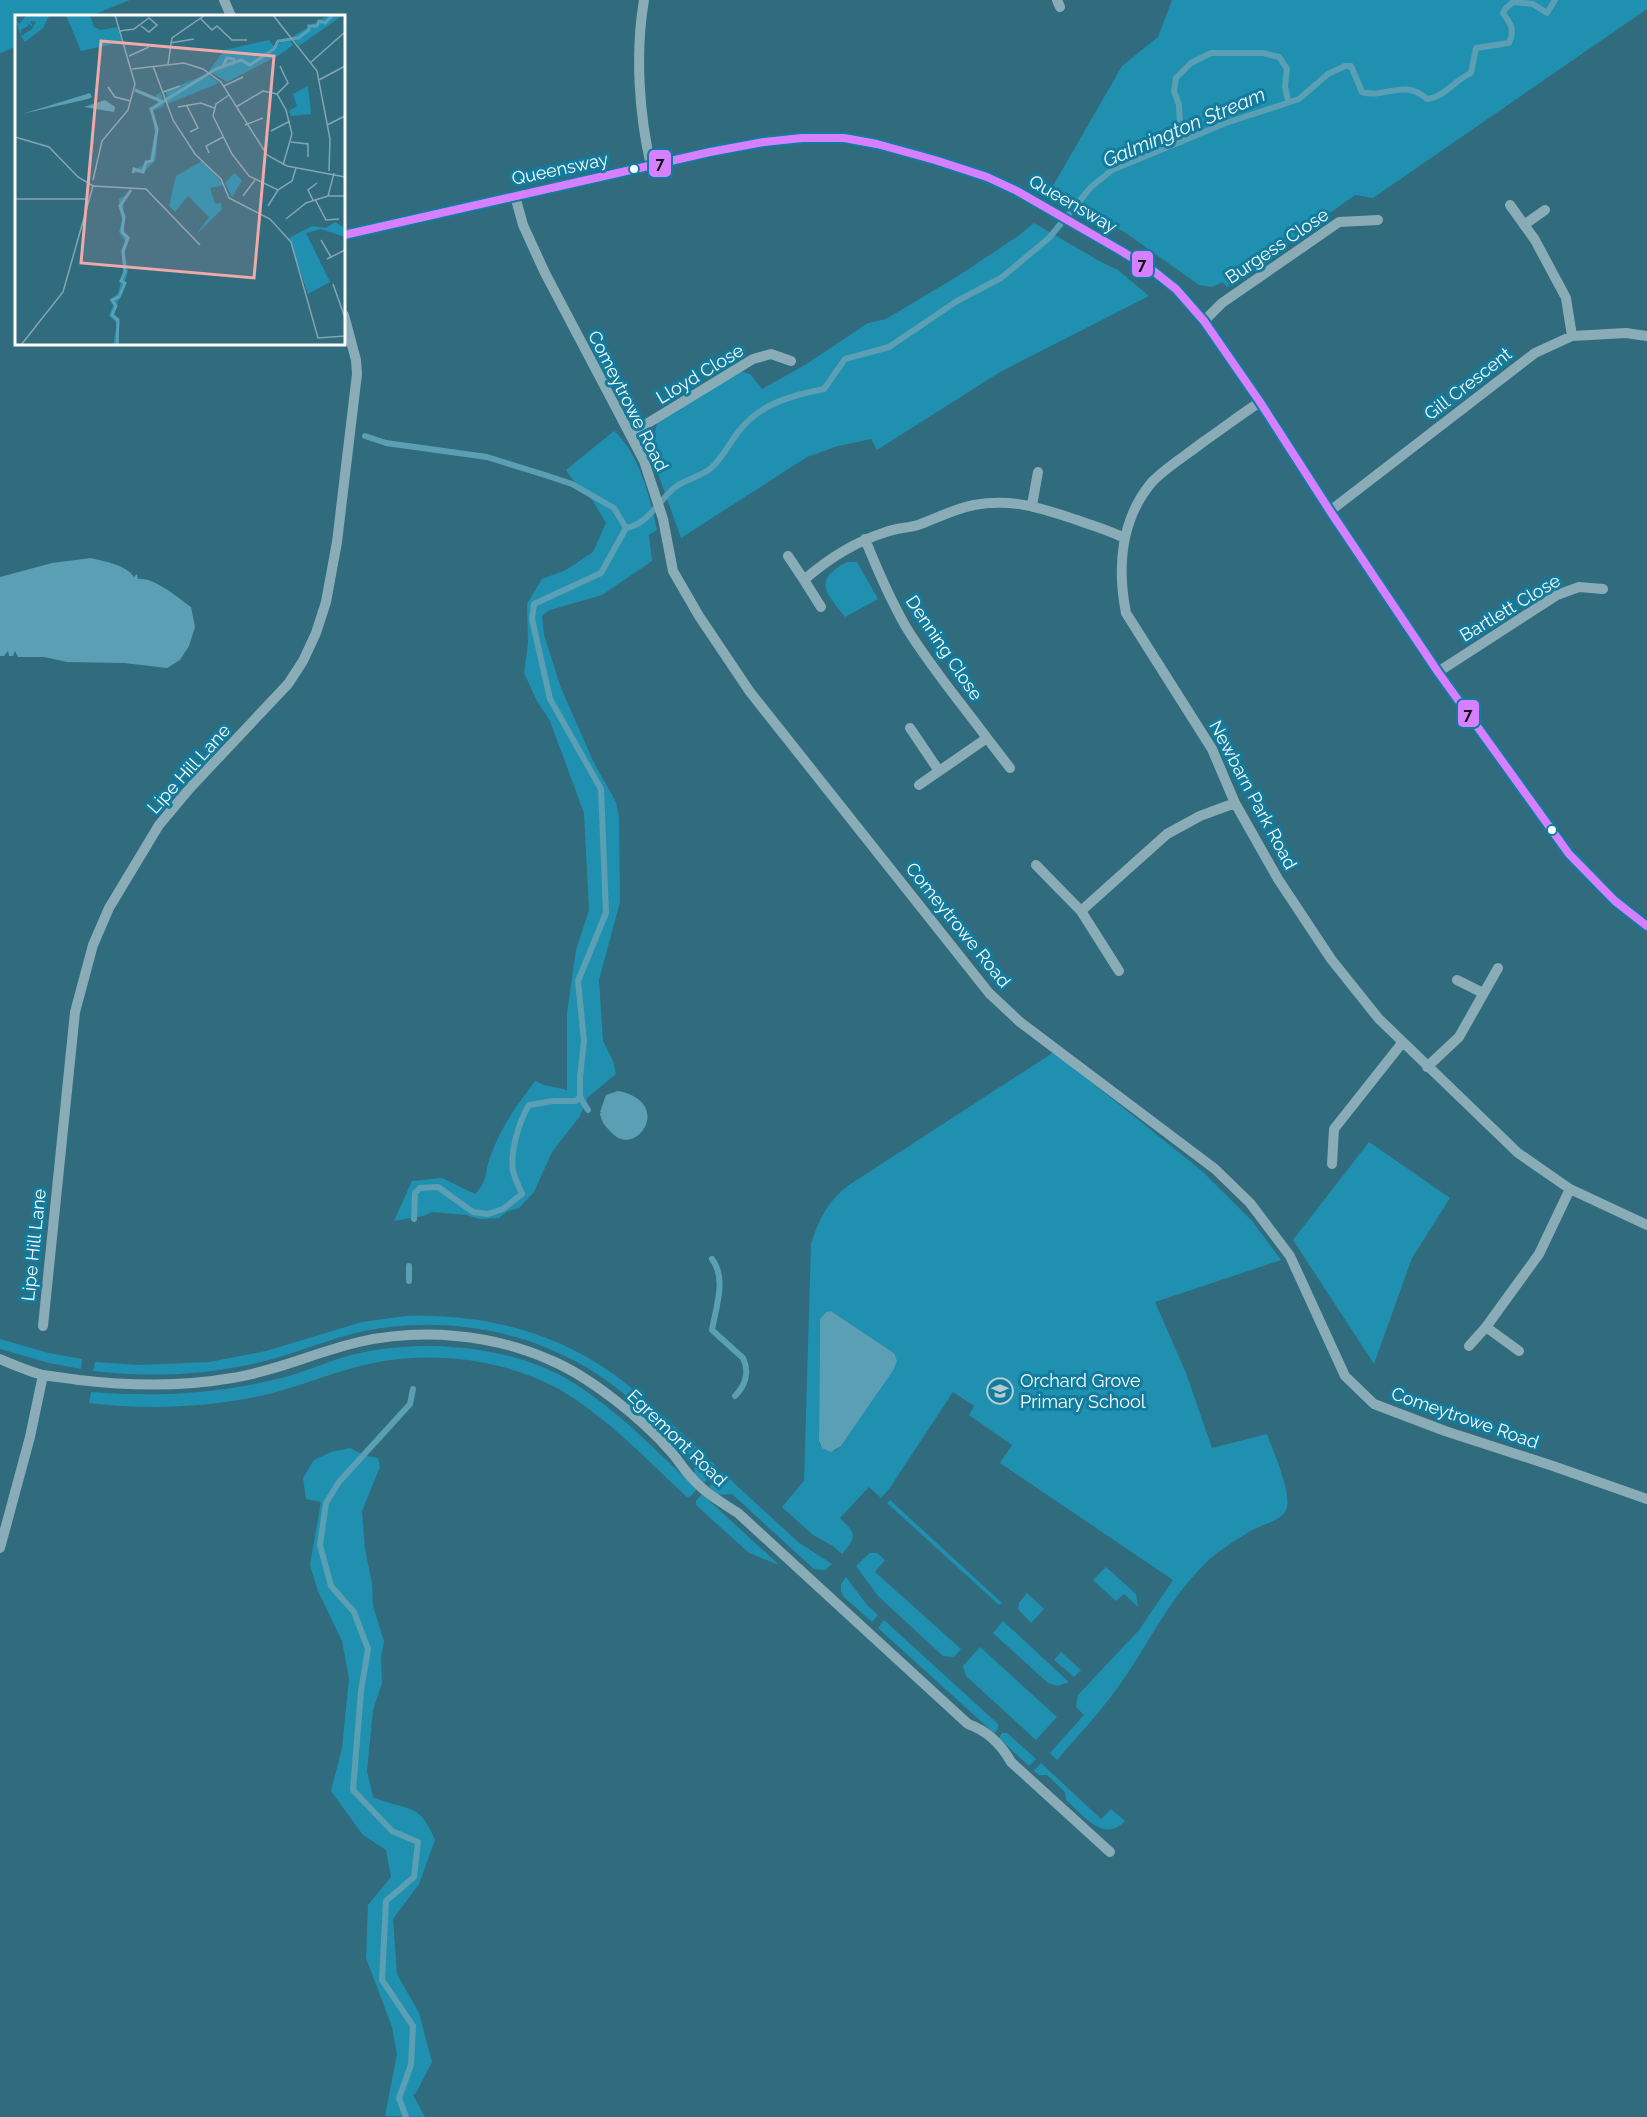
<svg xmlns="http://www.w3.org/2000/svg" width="1647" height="2117" font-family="Raleway,sans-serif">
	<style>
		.green { fill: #2090b0; fill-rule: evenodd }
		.water { fill: #5a9fb4 }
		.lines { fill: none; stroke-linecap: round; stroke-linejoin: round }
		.stream { stroke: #5a9fb4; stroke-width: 6 }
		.minor { stroke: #89acb7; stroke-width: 10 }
		.bus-1-casing { stroke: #117c9d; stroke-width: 12 }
		.bus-1 { stroke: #d780ff; stroke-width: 8 }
		.bus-dot { fill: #fff; stroke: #117c9d; stroke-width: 2 }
		.labels { text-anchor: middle; stroke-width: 6; stroke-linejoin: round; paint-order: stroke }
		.street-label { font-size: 18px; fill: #fff; stroke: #117c9d }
		.poi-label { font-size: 18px; fill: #fff; stroke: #117c9d; text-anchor: start }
		.water-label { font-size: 20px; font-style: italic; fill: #f0fbfe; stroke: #117c9d }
		.inset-river { fill: none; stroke: #5a9fb4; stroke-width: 3 }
		.inset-road { fill: none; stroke: #83a6b2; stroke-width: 1.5 }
		.view { fill: #efa9a9; fill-opacity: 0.15; stroke: #efa9a9; stroke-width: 3 }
		.inset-edge { fill: none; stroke: #fff; stroke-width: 3 }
		.line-badge { stroke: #117c9d; stroke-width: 2 }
		.pale-badge-label { font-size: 16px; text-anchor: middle; font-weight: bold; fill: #111 }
	</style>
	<rect width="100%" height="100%" fill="#316b7e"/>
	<path class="green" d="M0,0H130L90,16H16V47L0,53Z
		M1172,0H1647V9L1373,198L1355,195L1227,287L1223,282L1212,287L1199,285L1123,231L1046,198L1122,66L1158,37Z
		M1034,223L1101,262L1118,270L1149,296L1000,372L877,450L871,439L838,446L807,457L681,538L650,451L657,423L739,371L750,374L762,389L805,365L868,323L886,319L958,276L1018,236Z
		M614,431C639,453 650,497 657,530L649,535L652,561L602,595L550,610L542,616L544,635L561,688L594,763L616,802L619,818L620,902L599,980L603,1041L613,1061L616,1074L588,1097L580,1116L552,1152L534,1192L519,1208L508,1211L499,1218L480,1219L466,1215L432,1212L423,1216L394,1221L412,1181L442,1178L475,1194C489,1180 484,1171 491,1155C500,1128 518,1104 535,1081L544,1085L567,1090V1013L576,950L589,910L584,813L550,721L537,701L524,673L528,643L527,604L542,579L566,570L593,552L606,523L593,501L576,484L566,470Z
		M847,562H857L878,599L845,617C826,592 812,581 847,562Z
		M1054,1052L1202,1171L1253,1222L1281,1260L1155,1302L1186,1373L1212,1448L1267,1434C1272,1449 1295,1498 1285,1512C1278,1522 1260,1525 1249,1532C1231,1543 1213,1554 1199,1570C1165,1605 1145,1651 1116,1690C1098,1714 1077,1737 1057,1760L1050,1753L1084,1715L1076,1707L1078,1695L1139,1630L1173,1580L1000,1463L1012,1445L969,1415L974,1406L953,1392L889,1489L881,1498L869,1487L840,1518C856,1535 858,1535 842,1554L833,1546L813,1535L782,1507L804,1481L811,1244C819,1219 828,1201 849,1185ZM831,1311L894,1353L896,1365L841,1446L835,1451L820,1445L819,1441L820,1319L826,1312Z
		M1369,1142L1450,1198L1412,1258L1374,1364L1293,1240Z
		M405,1316C478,1313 552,1330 612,1373C650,1400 683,1435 717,1467L704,1483L695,1475L694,1459C667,1433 640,1405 610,1383C541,1332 449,1314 364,1331C332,1338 301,1351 269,1360C211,1375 152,1378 93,1371L95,1362L139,1365L209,1362L266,1351L362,1322Z
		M0,1339L49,1353L82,1359L81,1369L49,1363L0,1349Z
		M432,1346C480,1347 531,1357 572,1382C619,1411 657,1452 697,1489L691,1496L687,1497C647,1460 609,1419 562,1391C507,1359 431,1350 369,1364C332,1372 297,1388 260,1396C203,1408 146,1410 89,1403L91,1392C155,1397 218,1394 281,1378C306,1372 330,1360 355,1354C380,1348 406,1346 432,1346Z
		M350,1448L366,1456L378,1458L380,1467L362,1511L365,1549L372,1583L373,1606L384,1641L381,1657L382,1683L373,1710L367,1771L373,1797C407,1812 419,1800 435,1840L419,1884L393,1919L397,1974L419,2013L432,2062L416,2093L413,2095L425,2117L385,2116L397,2054L392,2027L366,1958L368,1905L391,1877L386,1850L363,1835L331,1791L342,1748L349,1678L342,1641L318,1591L310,1565L321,1502L306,1499L303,1478L314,1460L331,1452Z
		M722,1472L798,1542L832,1564L825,1570L814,1569L732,1494L717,1495L709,1487Z
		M702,1494L779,1565L749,1553L696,1505V1501Z
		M890,1500L1002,1603L999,1605L887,1503Z
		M870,1553H877L885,1560L875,1572L961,1649L954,1657L943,1656L878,1596L856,1566Z
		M1106,1567L1136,1594L1138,1607L1124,1594L1116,1601L1093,1580Z
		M846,1577L867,1605L878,1615L872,1622L844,1597L841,1591V1584Z
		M1027,1593L1044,1609L1031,1623L1018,1609L1019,1603Z
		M884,1620L998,1724V1729L994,1733L878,1628Z
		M1003,1621L1069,1682L1058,1686L1048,1683L993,1633Z
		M980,1647L1057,1717L1036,1740L966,1676L963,1666Z
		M1061,1652L1081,1670L1074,1677L1054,1660Z
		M1002,1733H1007L1036,1759L1029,1766L999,1738Z
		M1041,1763L1101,1819L1111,1809L1125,1821C1104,1844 1082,1814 1066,1800L1065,1792L1047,1775H1039L1034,1771Z"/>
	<path class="water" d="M91,558C105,562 125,564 134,577L137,574L138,579C154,577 178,598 191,607L195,627L189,646L180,660L167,668L124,663L67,662L44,657H18L15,651L13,656H9L8,651L4,656H0V577L52,563Z
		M618,1091C675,1102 636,1159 612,1133C606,1127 601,1122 600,1113L602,1112H600L606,1095Z
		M831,1311L894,1353L897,1361L894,1369L841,1446L831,1452L822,1448L819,1441L820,1319L826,1312Z"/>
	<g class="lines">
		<path class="stream" d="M1181,142L1179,105L1174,91L1176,78L1191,63L1211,53H1263L1279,57L1287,69L1285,86L1288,101
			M365,436L386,443L487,457L545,475L572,484L614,508L626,528
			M580,1097L588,1110
			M414,1219L415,1193L420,1188L438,1187L473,1212L488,1214L503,1209L522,1194C519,1187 515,1179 513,1171C510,1152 519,1121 529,1105L553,1101H576L580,1097V1077L584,1041L578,981L606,913L601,789L550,699L532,619L534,604L601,573L626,528C647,525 659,501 674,488C685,479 701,477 711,468C722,459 730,442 739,431C759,404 793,395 824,389L845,359L889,347L957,301L1001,278L1049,238L1091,187L1112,170L1226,123L1299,99L1328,74L1345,66H1351L1362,92C1386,99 1403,78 1427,99C1443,98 1455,80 1471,73L1476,48L1509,43C1515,30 1511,24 1503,13L1506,8L1513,2L1533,4L1547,13L1555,0
			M712,1259C727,1279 716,1306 712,1330L743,1358C750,1372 745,1386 735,1396
			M409,1281V1266
			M406,2117L399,2098L411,2065L413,2026L382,1980L386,1901L414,1877L418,1842L392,1831L353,1790L361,1691L368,1649L354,1612L331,1586L320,1545L326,1503L339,1482L410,1404L413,1389"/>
		<path class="minor" d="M224,0L231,16
			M644,0C635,53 639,114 651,166
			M1057,0L1060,7
			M515,196L523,225L545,273L644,461L663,519L673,571L699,616L750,692L989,993L1020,1022L1215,1169L1250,1203L1290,1256L1345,1376L1374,1404L1445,1431L1553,1466L1647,1499
			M1510,205L1535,240L1566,298L1572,336
			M1524,225L1545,210
			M344,235L710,152L764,142L802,138H844L877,144L935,160L987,177L1017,191L1123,252L1152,270L1176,289L1204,321L1260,402L1330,511L1438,672L1569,854L1615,901L1647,926
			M1204,321L1222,303L1339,222L1378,220
			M1260,402C1240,415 1222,429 1203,442C1188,454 1165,468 1152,482C1121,519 1117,567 1126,613L1212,749L1235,803L1278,879L1331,959L1379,1019L1518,1153L1570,1189L1647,1225
			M630,434L753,359L771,354L791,361
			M1032,505L1038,472
			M1330,511L1535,353L1572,336L1626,333L1647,336
			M865,539C877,569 890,599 906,627C930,666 960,702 987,738L919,785
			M788,556L804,580C829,558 854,542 886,532C896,528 908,528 918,525C937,518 954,509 974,505C1013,498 1041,508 1077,520C1093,526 1109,530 1124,538
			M804,580L821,607
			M1438,672L1557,595L1579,587L1603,589
			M910,728L939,771
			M987,738L1010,768
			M1036,865L1081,911
			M1119,971L1081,911L1167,834L1200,816L1235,803
			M1457,980L1483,993
			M1427,1067L1459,1037L1498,968
			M1332,1164L1334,1129L1402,1043
			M43,1326L75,1012L93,945L109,908L159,825L190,788L288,684L303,661L316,633L326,602L337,542L357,374L356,360L344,315
			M1486,1327L1519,1351
			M1469,1346L1486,1327L1539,1254L1570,1189
			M0,1359C14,1365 28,1371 43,1375C55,1377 67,1378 79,1380C130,1386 181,1387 232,1378C276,1371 316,1352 359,1342C421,1328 492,1334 550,1360C589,1376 644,1420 672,1453C679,1461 684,1470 692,1478C705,1493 722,1503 738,1513L968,1724C988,1731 1001,1744 1011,1762L1110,1852
			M0,1548L30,1437L43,1375"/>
		<g class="bus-1-casing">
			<path id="bus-1" d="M344,235L710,152L764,142L802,138H844L877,144L935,160L987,177L1017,191L1123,252L1152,270L1176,289L1204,321L1260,402L1330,511L1438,672L1569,854L1615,901L1647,926"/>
		</g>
		<use href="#bus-1" class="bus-1"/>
	</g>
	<defs>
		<g id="school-ring" transform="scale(1.35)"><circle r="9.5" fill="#117c9d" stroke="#b7cbd2" stroke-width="1.5"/><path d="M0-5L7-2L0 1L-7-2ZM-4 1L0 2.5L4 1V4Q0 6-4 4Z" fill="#b7cbd2"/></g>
	</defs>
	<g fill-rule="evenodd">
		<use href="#school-ring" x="1000" y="1391"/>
	</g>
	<g class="bus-dot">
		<circle cx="634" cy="169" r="5"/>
		<circle cx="1552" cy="830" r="5"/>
	</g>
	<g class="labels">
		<g class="street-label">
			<text transform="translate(560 169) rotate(-12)" y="6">Queensway</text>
			<text transform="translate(1073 204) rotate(30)" y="6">Queensway</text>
			<text transform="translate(1277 246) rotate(-34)" y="6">Burgess Close</text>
			<text transform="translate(700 374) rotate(-31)" y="6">Lloyd Close</text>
			<text transform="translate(1468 384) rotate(-38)" y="6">Gill Crescent</text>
			<text transform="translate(628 401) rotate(63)" y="6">Comeytrowe Road</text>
			<text transform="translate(1510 608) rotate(-31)" y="6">Bartlett Close</text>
			<text transform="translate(944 648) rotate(56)" y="6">Denning Close</text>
			<text transform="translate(189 769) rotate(-48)" y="6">Lipe Hill Lane</text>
			<text transform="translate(1253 795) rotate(62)" y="6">Newbarn Park Road</text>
			<text transform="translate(958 925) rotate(51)" y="6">Comeytrowe Road</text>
			<text transform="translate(34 1245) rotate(-84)" y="6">Lipe Hill Lane</text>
			<text transform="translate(1465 1418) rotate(19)" y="6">Comeytrowe Road</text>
			<text transform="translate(677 1438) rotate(44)" y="6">Egremont Road</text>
		</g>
		<g class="poi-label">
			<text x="1020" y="1387">Orchard Grove<tspan x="1020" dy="21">Primary School</tspan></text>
		</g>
		<g class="water-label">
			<text transform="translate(1184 127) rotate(-23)" y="7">Galmington Stream</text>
		</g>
	</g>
	<g transform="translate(15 15)">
		<rect width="330" height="330" fill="#316b7e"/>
		<path d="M12,0L34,1L28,13L10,27L6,21L17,14L21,7L15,6L18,12L12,8L15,14L13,11L6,15V20L0,4L4,9ZM51,0H75L79,12L86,15L102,12L107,27L66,36ZM313,0H328L284,31L277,22ZM273,23L278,30L266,39L212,67L194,56L209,35L254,25L259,32ZM192,59L204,68L152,89L151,76ZM293,71L296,99L276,101L274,96L282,91L278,79ZM146,77L149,91L137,96L143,116L141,144L129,157L116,158L135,145L140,117L136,94L143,89L141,80ZM187,146L209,170L195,173L200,189L206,188L207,194L181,220L194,202L173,181L160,197L154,191L161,161ZM219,158L227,165L217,182L210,168ZM109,181L108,215L115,223L109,231L113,257L99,299L103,303L104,322L103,330H98L102,308L94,301L98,290L95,285L103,278L109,255L106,235L110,226L104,217L107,205L104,193V184ZM320,207L330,213V222L306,214L291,218L315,267L293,279L274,223L297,211L311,213Z" fill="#2090b0"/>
		<path d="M75,78L77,82L73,84L7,99ZM90,85L100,92L99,97L69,92Z" fill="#5a9fb4"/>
		<path class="inset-river" d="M208,51L212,43L219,44L220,48M120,75L146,86M118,158L119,154L128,157L131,147L137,146L142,114L136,94L201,54L226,45L235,50L259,34L263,26L283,23L294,15V11H302L304,6L310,8L318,0M102,330L103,305L97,300L101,291L97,285L104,282L110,268L106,266L110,257L108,237L113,223L107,217L109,202L105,191L116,175"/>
		<path class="inset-road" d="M258,0L302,56L315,124L314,156M185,3L197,15L202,11L217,25H232M105,16L119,14L134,3L142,10L134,17L126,11M155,28L179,24M114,41L134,32M295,48L330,17M153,49L157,23L190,0M138,51L158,105L180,139L206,164L214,183L255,204L276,227L303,323L330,321M117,54L169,48L188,54L206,67L252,140L272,151L330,162M304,65L330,51M209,71L228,62M93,72L100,82L116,86M148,77L165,71M262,79L273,68L265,51M214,80L201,89L198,101L217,139L234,161L263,175L277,166L281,153M172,91L183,113L175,117M163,92L186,88L199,93M221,92L248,76L262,79L271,95L277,119L268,150M230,110L248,103M312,110L330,101M256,116L275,106M0,122L34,132L63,162L78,171L131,174L185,230M276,127L293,129V142M194,138L191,131L208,122M319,158L313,181H330M78,165L87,126L113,95L120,69L100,0M228,181L240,165M0,184H73M300,184L311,205L324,204M298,185L293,175L302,168M253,191L263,175M271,204L291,188L313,181M306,225L316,242M312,244L330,235M318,269L330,303M6,330L48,277L78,171"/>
		<path class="view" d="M86,26L259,41L239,263L66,248Z"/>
		<rect width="330" height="330" class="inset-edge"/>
	</g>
	<g class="line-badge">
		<rect x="648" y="149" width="24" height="29" rx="6" fill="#d780ff"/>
		<rect x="1131" y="250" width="23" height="28" rx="6" fill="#d780ff"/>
		<rect x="1457" y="699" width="23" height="29" rx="6" fill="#d780ff"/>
	</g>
	<g class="pale-badge-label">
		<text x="660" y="169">7</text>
		<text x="1142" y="270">7</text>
		<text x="1468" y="720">7</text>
	</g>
</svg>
